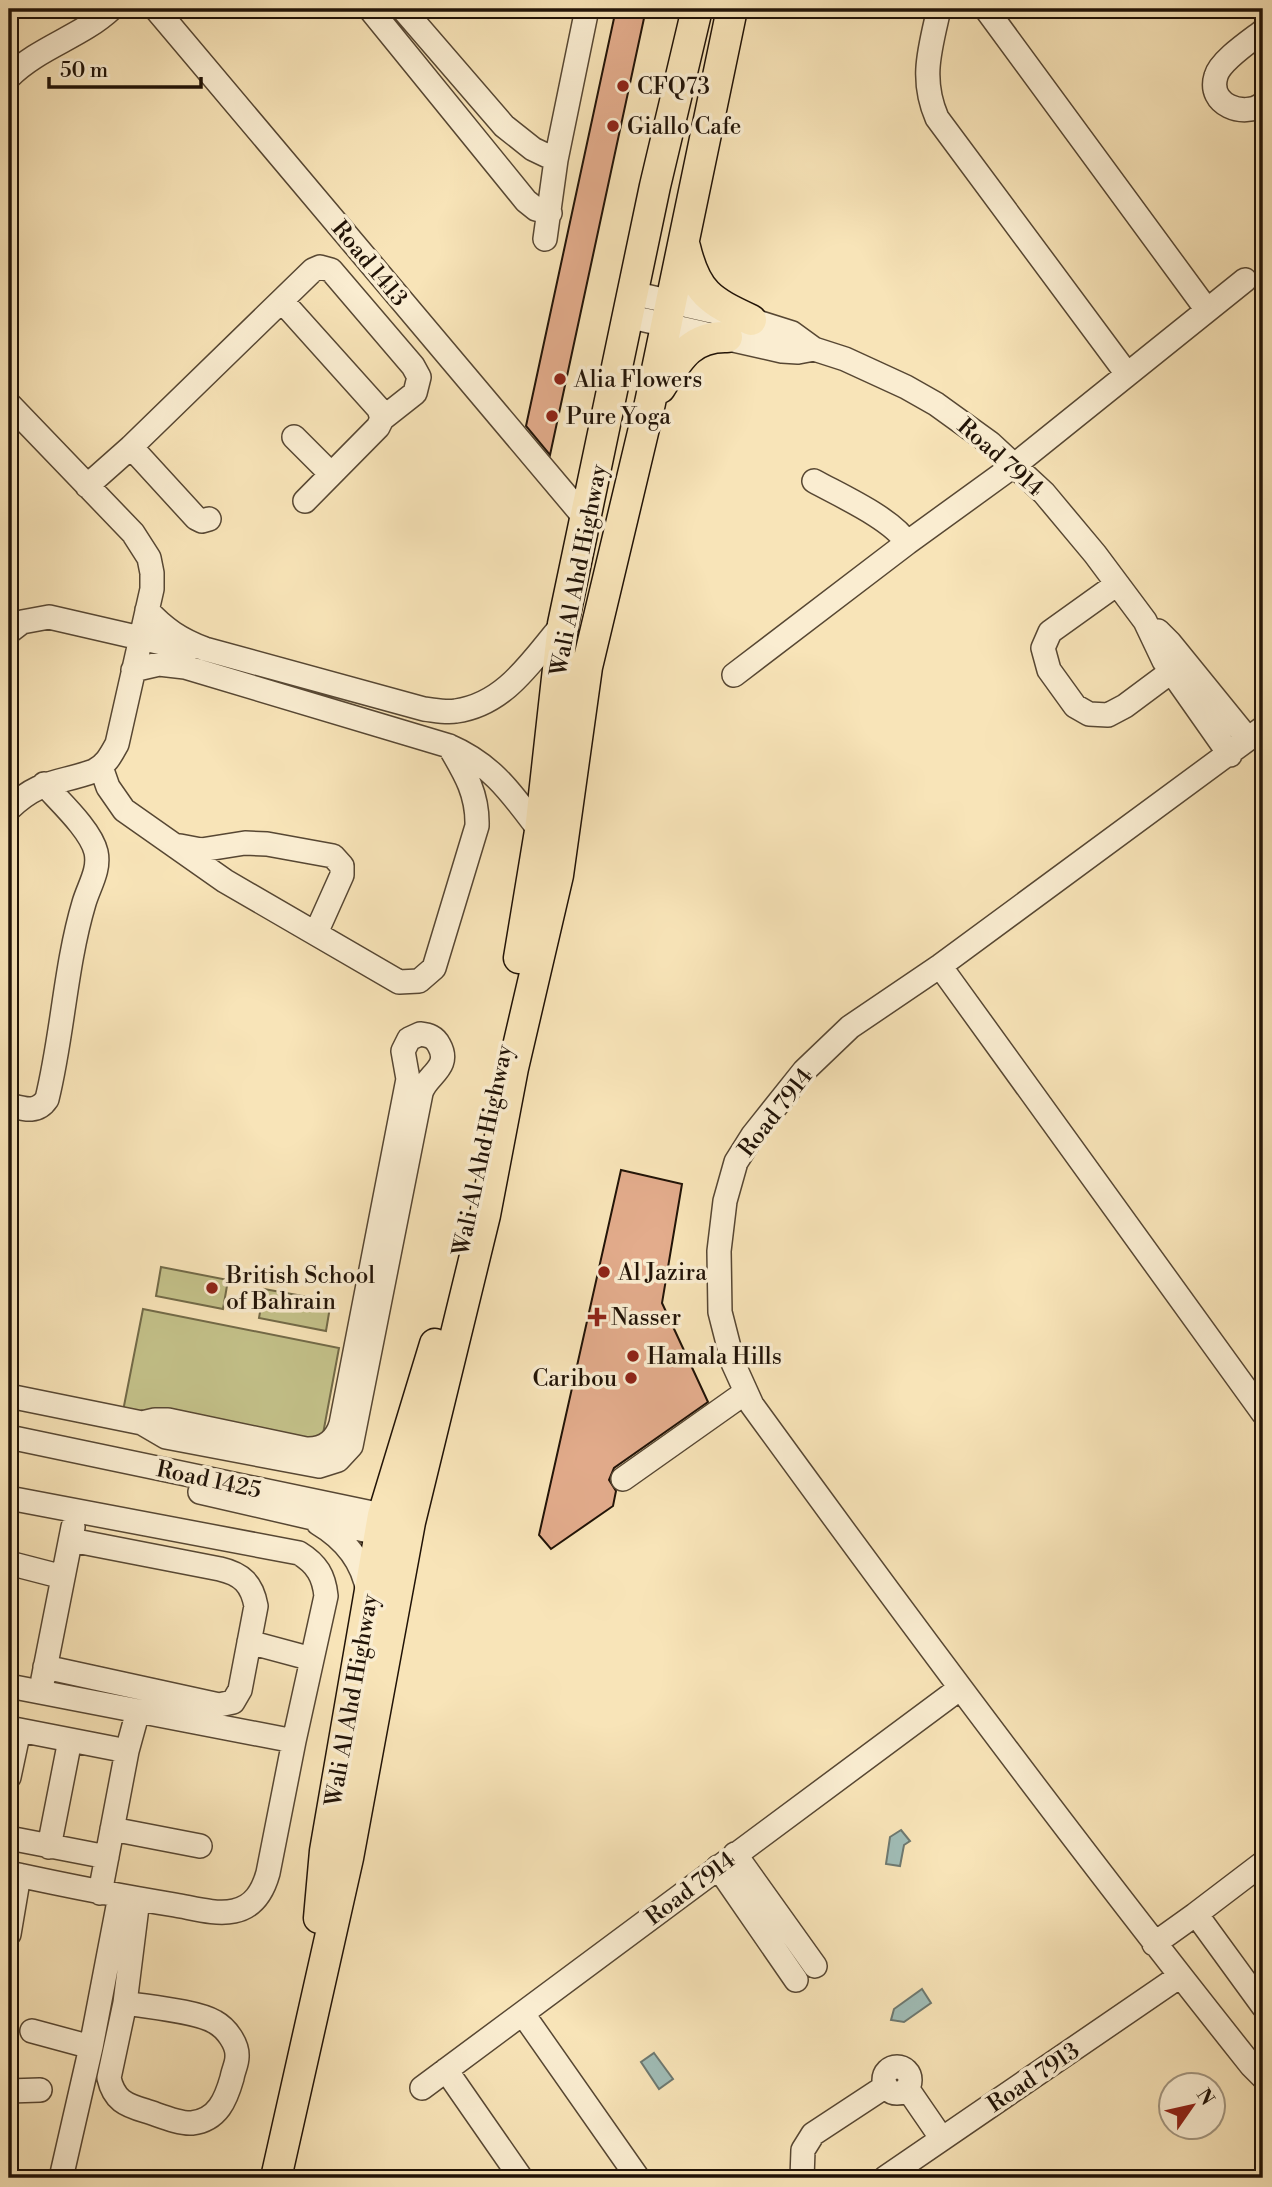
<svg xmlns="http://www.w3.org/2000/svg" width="1272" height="2187" font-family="'Libre Bodoni',serif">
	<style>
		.green { fill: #c4c28a; stroke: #726a48; stroke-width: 2 }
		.water { fill: #a0bdb7; stroke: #6d7971; stroke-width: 2 }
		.building { fill: #e3ac8c; stroke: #211307; stroke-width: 2 }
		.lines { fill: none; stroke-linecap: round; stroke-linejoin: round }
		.minor-casing { stroke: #574733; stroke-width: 26 }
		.major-casing { stroke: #211307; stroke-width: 33 }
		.minor { stroke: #faedd1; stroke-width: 23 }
		.major { stroke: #f8e4b8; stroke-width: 30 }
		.poi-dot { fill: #8f2418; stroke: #faedd1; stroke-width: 2.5 }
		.labels { text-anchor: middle; stroke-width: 7; stroke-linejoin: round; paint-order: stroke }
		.poi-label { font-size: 23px; fill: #211307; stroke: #faedd1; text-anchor: start }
		.street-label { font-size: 23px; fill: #211307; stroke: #faedd1 }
	</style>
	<rect width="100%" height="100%" fill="#f8e4b8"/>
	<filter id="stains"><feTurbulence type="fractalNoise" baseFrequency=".00286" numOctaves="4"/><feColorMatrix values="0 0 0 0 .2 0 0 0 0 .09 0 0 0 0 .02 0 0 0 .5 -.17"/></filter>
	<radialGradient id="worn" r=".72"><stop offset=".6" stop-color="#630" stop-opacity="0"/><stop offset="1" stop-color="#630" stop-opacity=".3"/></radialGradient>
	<path class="green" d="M161,1267L228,1280L223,1309L156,1296Z
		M264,1289L331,1301L326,1331L259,1318Z
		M143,1309L339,1348L320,1450L123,1411Z"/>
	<path class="water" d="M901,1830L910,1841L904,1845L900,1866L886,1864L890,1837Z
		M922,1989L931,2003L904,2022L891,2020L894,2009Z
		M654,2053L673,2079L659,2089L641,2062Z"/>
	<path class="building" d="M616,9H646L550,455L526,426Z
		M621,1170L682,1184L662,1303L708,1402L614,1468L609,1480L616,1491L613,1506L551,1549L539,1535Z"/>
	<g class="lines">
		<g class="minor-casing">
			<path id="minor" d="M156,9L585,518
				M370,9L526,201L536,209L550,213
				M403,9L504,126L533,149L556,160
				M939,9C930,49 920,79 937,118L1127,374
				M986,9L1207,310
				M1263,31C1250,41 1220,61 1216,76C1207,105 1244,118 1263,104
				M9,77C39,47 81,37 111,9
				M545,239L556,160L587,9
				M632,293L751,320L792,333L814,349L845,359L906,387L936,404L990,443L1044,493L1095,554L1145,621L1164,661L1230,755
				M282,301L379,409L382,419L378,427L305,501
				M627,316L782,351L798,352L814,349
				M9,404L133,533L149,558L152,573V589L117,744C111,755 106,765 94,771C58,784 40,779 9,809
				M294,437L331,474
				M131,447L196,518L202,521L209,519
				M814,481C839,495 893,519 907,543
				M87,486L131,447L313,270L320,267L331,270L413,366L419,377L415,393L382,419
				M1117,584L1050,632L1043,648L1049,670L1075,706L1089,714L1108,715L1125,706L1172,671
				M147,610C164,629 181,640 205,649L424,709C434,710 446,713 456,711C506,704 532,660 563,624
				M1158,631L1170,643L1248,739
				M9,632L22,622L49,617L188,649
				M133,670L159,664L185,667L449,746C493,765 512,794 540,831
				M734,675L907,543L1016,464L1245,280
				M1263,728L940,966L850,1027L804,1071L753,1135L736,1162L725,1201L719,1251L720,1312L733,1363L752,1405C914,1628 1079,1849 1251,2065L1263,2077
				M101,767L108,787L124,810L225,881L399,982L419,981L434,968L477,826C478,794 465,773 449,746
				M180,846L201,850L245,843L267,844L333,856L342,866V875L316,933
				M940,966L1263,1413
				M420,1034C429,1035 435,1037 439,1045C452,1068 426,1075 421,1093L351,1446L338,1460L319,1466L166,1437L142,1423L155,1420H168L306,1449C324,1450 336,1441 341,1424L408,1079L403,1051L409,1039Z
				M9,1105C24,1109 37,1114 47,1099C63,1034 65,967 84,903C89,886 100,870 96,852C91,830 59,801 44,784
				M9,1396L142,1423
				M9,1437L396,1518
				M623,1479L746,1392
				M200,1492L395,1537
				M9,1498L299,1553C317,1564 324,1576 326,1596L294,1741L268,1873C263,1891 254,1907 234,1911C216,1915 193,1908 175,1905C119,1896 64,1885 9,1873
				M318,1523C345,1539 363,1562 368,1592
				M9,1563L63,1577
				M249,1642L312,1659
				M45,1667L219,1705L233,1702L240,1690L256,1606C252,1584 242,1574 220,1569L71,1540
				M43,1679L73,1527
				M9,1686L294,1741
				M9,1728L127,1751
				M9,1777L19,1730
				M112,1829L200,1846
				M9,1838L107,1857
				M49,1847L70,1740
				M735,1854L815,1966
				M1263,1863L1196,1914L1263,2006
				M718,1867L796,1980
				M100,1893L127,1751L138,1711
				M9,1934L19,1875
				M1154,1944L1196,1914
				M125,2003C148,2007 196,2011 215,2022C226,2028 238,2044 237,2057C237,2064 233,2071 232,2078C226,2099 218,2120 192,2123C179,2124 159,2115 146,2111C125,2105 114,2100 109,2078L125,2003L138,1899
				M523,2014L638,2178
				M32,2031L91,2047
				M884 2080a13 13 0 1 1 26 0a13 13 0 1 1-26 0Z
				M446,2070L521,2178
				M422,2088L959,1689
				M907,2088L942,2139
				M9,2091L40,2090
				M61,2178L91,2047L120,1896
				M802,2178L803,2150L813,2134L886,2086
				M885,2178L1180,1976"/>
		</g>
		<g class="major-casing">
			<path id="major" d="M685,247C696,293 710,301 751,320
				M660,388C678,360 690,336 727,337
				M519,958L540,831L563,624L655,186L697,9
				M319,1918L325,1851L383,1515L435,1344
				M276,2178L348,1858L410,1522L485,1215L513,1068L558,875L587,667L650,403L732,9"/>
		</g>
		<use href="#minor" class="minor"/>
		<use href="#major" class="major"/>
	</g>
	<g class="poi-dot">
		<circle cx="623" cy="86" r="7"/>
		<circle cx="613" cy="126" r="7"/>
		<circle cx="560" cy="379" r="7"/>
		<circle cx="552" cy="416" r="7"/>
		<circle cx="604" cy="1272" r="7"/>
		<circle cx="212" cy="1288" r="7"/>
		<path d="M593.5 1306.5h7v7h7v7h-7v7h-7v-7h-7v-7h7z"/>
		<circle cx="633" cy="1356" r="7"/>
		<circle cx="631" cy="1378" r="7"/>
	</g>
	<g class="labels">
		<g class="poi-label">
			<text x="637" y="94">CFQ73</text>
			<text x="627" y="134">Giallo Cafe</text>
			<text x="574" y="387">Alia Flowers</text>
			<text x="566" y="424">Pure Yoga</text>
			<text x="618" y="1280">Al Jazira</text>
			<text x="226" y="1283">British School<tspan x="226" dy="26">of Bahrain</tspan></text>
			<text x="611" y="1325">Nasser</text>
			<text x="647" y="1364">Hamala Hills</text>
			<text x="617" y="1386" text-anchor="end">Caribou</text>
		</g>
		<g class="street-label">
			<text transform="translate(370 263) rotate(50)" y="8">Road 1413</text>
			<text transform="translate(1001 457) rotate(41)" y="8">Road 7914</text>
			<text transform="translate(578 570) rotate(-79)" y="8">Wali Al Ahd Highway</text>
			<text transform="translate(775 1112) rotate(-52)" y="8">Road 7914</text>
			<text transform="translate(482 1150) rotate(-78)" y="8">Wali Al Ahd Highway</text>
			<text transform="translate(209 1479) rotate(12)" y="8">Road 1425</text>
			<text transform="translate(351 1700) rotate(-80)" y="8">Wali Al Ahd Highway</text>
			<text transform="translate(690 1888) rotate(-37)" y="8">Road 7914</text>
			<text transform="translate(1033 2077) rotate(-34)" y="8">Road 7913</text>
		</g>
	</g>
	<rect width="1272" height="2187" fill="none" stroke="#f8e4b8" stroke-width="35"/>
	<rect x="10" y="10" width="1251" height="2166" fill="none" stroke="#211307" stroke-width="3.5"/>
	<rect x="18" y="18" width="1237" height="2152" fill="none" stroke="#211307" stroke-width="2"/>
	<g transform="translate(1192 2106) rotate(56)"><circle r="33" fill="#faedd1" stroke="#a39680" stroke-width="2"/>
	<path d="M0-5L12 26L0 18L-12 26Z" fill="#8f2418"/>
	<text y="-10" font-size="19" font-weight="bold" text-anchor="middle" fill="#211307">N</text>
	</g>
	<path d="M49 77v10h152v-10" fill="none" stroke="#211307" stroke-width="3.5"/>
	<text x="60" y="77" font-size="21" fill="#211307" stroke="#faedd1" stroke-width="5" paint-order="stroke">50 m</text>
	<rect width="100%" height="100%" filter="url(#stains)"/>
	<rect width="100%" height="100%" fill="url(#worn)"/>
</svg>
